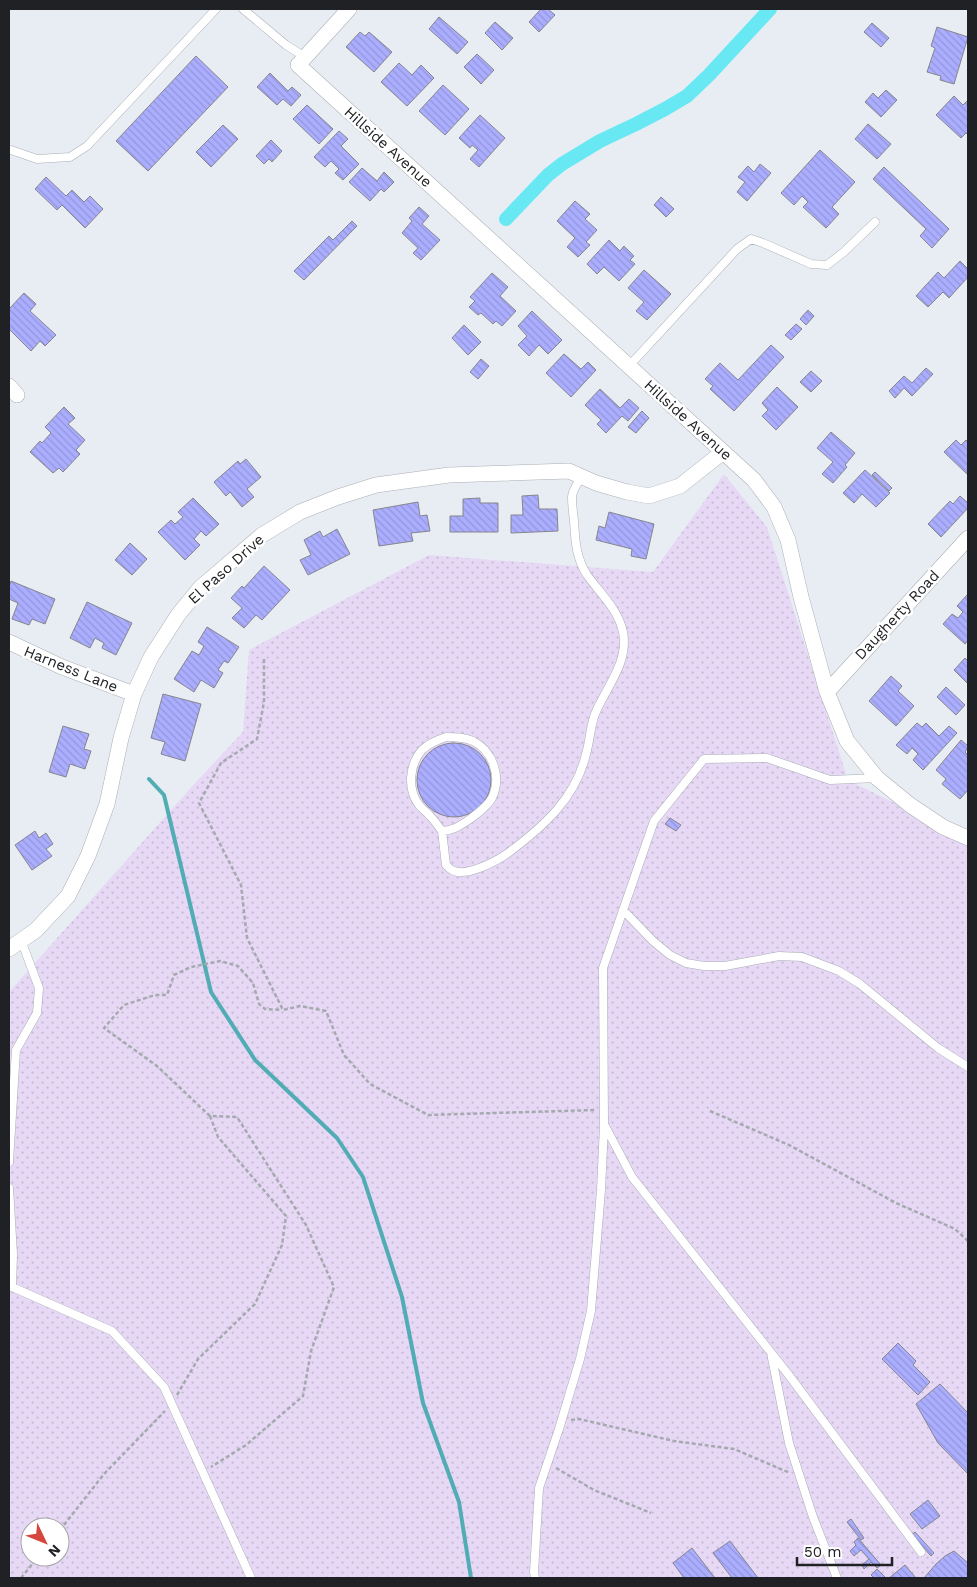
<svg xmlns="http://www.w3.org/2000/svg" width="977" height="1587" font-family="'Work Sans',sans-serif">
	<style>
		.grass { fill: url(#grass-dots); fill-rule: evenodd }
		.lines { fill: none; stroke-linecap: round; stroke-linejoin: round }
		.stream { stroke: #52acb4; stroke-width: 4 }
		.canal { stroke: #67e8f2; stroke-width: 14 }
		.building { fill: url(#building-back-hatch); stroke: #85858c }
		.lane-casing { stroke: #aaafb5; stroke-width: 9 }
		.street-casing { stroke: #aaafb5; stroke-width: 16 }
		.path { stroke: #a6aab0; stroke-width: 2.5; stroke-dasharray: 4 2.5; stroke-linecap: butt }
		.lane { stroke: #fff; stroke-width: 8 }
		.street { stroke: #fff; stroke-width: 15 }
		.labels { text-anchor: middle; stroke-width: 5; stroke-linejoin: round; paint-order: stroke }
		.street-label { font-size: 15px; fill: #202124; stroke: #fff }
	</style>
	<defs>
		<pattern id="grass-dots" width="8" height="8" patternUnits="userSpaceOnUse" patternTransform="scale(1.25)"><rect width="8" height="8" fill="#e7d9f5"/><path d="M2 2h.1M6 6h.1" fill="none" stroke="#c6bad2" stroke-width="1.8" stroke-linecap="round"/></pattern>
		<pattern id="building-back-hatch" width="6" height="6" patternUnits="userSpaceOnUse" patternTransform="scale(1.25)"><rect width="6" height="6" fill="#abaeff"/><path d="M-1 5l2 2M0 0l6 6M5-1l2 2" fill="none" stroke="#9395da"/></pattern>
	</defs>
	<rect width="100%" height="100%" fill="#e8edf4"/>
	<path class="grass" d="M724,474L767,527L848,780L943,827L968,838V1578H9V992L196,782L243,732L249,650L429,555L653,572ZM30,1527H60V1557H30Z"/>
	<g class="lines">
		<path class="stream" d="M149,779L164,795L211,992L255,1060L337,1138L363,1177L402,1297L423,1403L459,1502L471,1578"/>
		<path class="canal" d="M506,219L548,175L562,164L600,141L636,124L665,109L687,96L709,75L770,9"/>
	</g>
	<path class="building" d="M541,9H548L555,15L539,32L529,22Z
		M439,17L468,42L457,54L429,29Z
		M495,22L513,38L502,50L485,33Z
		M872,23L889,38L881,47L864,32Z
		M937,27L968,37L954,84L940,80L941,76L927,72L935,48L931,46Z
		M360,32L365,36L369,32L392,52L374,72L346,47Z
		M477,54L494,70L481,84L464,67Z
		M196,56L228,87L148,171L116,141Z
		M399,63L412,75L421,65L434,78L407,106L381,82Z
		M270,73L288,91L292,87L301,95L291,106L283,99L277,105L257,87Z
		M443,85L469,109L445,135L419,111Z
		M886,90L897,100L881,117L865,102L873,93L878,98Z
		M954,96L963,105L967,101L968,102V135L966,133L961,138L936,115Z
		M307,105L333,129L319,144L293,119Z
		M480,115L505,138L479,167L470,159L478,150L472,145L470,148L459,138Z
		M868,124L891,144L877,159L855,139Z
		M223,125L238,139L211,167L196,152Z
		M339,131L348,139L341,146L359,164L343,180L335,173L339,169L331,161L325,167L314,157Z
		M271,140L282,151L272,162L269,159L264,164L256,156Z
		M820,150L855,182L832,207L839,214L826,228L803,207L808,202L802,196L794,205L781,193Z
		M760,164L771,173L747,201L737,192L745,182L738,177L748,166L754,172Z
		M884,167L949,229L932,248L920,236L926,229L873,179Z
		M362,168L377,181L384,172L394,182L384,192L381,189L370,201L349,182Z
		M46,177L66,196L72,190L84,202L90,196L103,209L85,228L62,205L57,210L35,189Z
		M661,197L674,209L666,217L654,205Z
		M575,201L590,214L585,219L597,230L586,242L590,245L578,257L567,247L575,238L557,221Z
		M419,207L429,216L422,224L440,240L421,260L413,253L418,248L402,233L412,221L409,218Z
		M352,221L357,226L304,280L294,271L329,236L333,240Z
		M609,240L620,251L624,246L634,256L630,260L635,264L619,281L604,267L597,274L587,264Z
		M960,261L968,269V277L949,298L943,292L928,307L916,296L938,272L944,278Z
		M644,270L671,294L647,320L636,311L644,302L628,288Z
		M492,273L508,287L500,296L516,311L502,326L496,321L493,324L481,313L478,315L469,307L475,301L470,297Z
		M24,293L36,304L30,311L56,335L45,346L40,341L31,351L9,329V309Z
		M808,310L814,316L806,325L800,319Z
		M532,311L562,340L548,354L539,345L529,356L518,345L527,336L518,326Z
		M796,324L802,329L791,340L785,335Z
		M464,325L481,342L468,355L452,338Z
		M771,345L784,357L734,411L710,389L713,386L705,379L720,363L738,380Z
		M564,354L581,369L588,362L596,370L571,397L546,373Z
		M481,359L489,366L478,379L470,372Z
		M926,368L933,374L912,396L904,388L895,398L889,391L904,376L912,383Z
		M811,371L822,381L811,392L800,382Z
		M777,387L798,407L776,430L762,416L768,410L762,403Z
		M600,389L620,408L629,399L639,408L628,421L622,416L606,433L597,424L601,420L585,405Z
		M64,407L75,418L68,424L85,440L76,450L80,454L63,472L59,468L53,473L30,452L40,441L42,443L51,433L45,427Z
		M642,411L649,418L636,433L628,427Z
		M831,432L855,453L845,465L847,467L833,483L822,474L833,462L817,448Z
		M956,440L961,445L966,440L968,442V475L944,452Z
		M246,459L261,477L247,489L254,497L242,507L230,492L226,496L214,482L238,461L240,464Z
		M865,470L890,493L876,507L862,494L854,503L843,493Z
		M875,472L892,488L889,491L872,475Z
		M538,495L539,509H557L558,531L511,533V515H523L522,496Z
		M960,496L968,503V508L941,537L928,524L950,501L953,504Z
		M193,498L219,524L206,536L201,531L194,539L200,545L185,560L158,532L171,520L175,524L183,517L178,512Z
		M480,498V503H498V532H450V516H463V499Z
		M418,502L420,516L427,515L430,531L411,533L413,541L379,546L373,510Z
		M609,512L654,524L646,559L631,556L632,549L596,540L599,526L605,528Z
		M337,529L350,554L308,575L300,560L311,555L304,540L320,531L323,537Z
		M130,543L147,559L132,575L115,560Z
		M264,566L290,590L262,620L256,615L244,628L232,618L242,608L231,598L242,586L244,588Z
		M11,581L55,599L45,624L32,619L29,625L12,619L18,603L9,599V587Z
		M967,595L968,596V640L965,644L943,624L952,614L958,618L963,612L957,606Z
		M87,602L132,623L116,655L102,648L104,643L95,638L90,648L70,638Z
		M207,627L239,647L228,663L224,661L218,670L223,673L214,688L201,680L194,692L174,679L192,651L199,655L204,646L198,642Z
		M965,658L968,661V684L954,670Z
		M891,676L902,686L898,691L914,706L896,726L869,701Z
		M946,687L965,705L956,715L937,697Z
		M163,694L201,704L185,761L161,754L165,742L151,738Z
		M917,723L922,727L926,723L939,736L949,726L957,733L923,770L913,760L918,754L912,748L907,754L896,745Z
		M63,726L89,734L84,749L91,751L85,769L70,764L66,777L49,772Z
		M961,740L968,746V748L965,752L968,755V790L960,799L942,784L946,779L936,770Z
		M417 780a37 37 0 1 1 74 0a37 37 0 1 1-74 0Z
		M670,818L681,825L676,831L665,824Z
		M35,831L39,838L46,833L53,844L46,849L52,856L32,870L15,845Z
		M898,1343L916,1361L913,1365L930,1382L918,1395L882,1359Z
		M940,1384L968,1413V1474L938,1443L916,1404Z
		M928,1500L940,1516L922,1529L910,1514Z
		M851,1519L864,1538L861,1540L847,1522Z
		M915,1532L934,1553L931,1556L912,1535Z
		M858,1538L881,1565L877,1568L871,1562L864,1569L862,1565L869,1559L861,1550L854,1556L850,1551L856,1545L854,1542Z
		M730,1541L758,1578H732L713,1553Z
		M692,1548L715,1578H684L673,1563Z
		M954,1551L968,1563V1578H924L936,1564L945,1556Z
		M905,1565L916,1578H889Z
		M877,1569L886,1578H874L871,1575Z"/>
	<g class="lines">
		<g class="lane-casing">
			<path id="lane" d="M243,9L286,45L305,57
				M11,150L37,159L70,157L87,146L216,9
				M629,366L737,249L751,239L763,243L811,264L827,265L845,251L875,222
				M446,737C455,737 464,737 473,741C493,751 502,777 492,798C487,807 478,813 470,819C459,826 455,830 442,831C438,826 435,821 430,816C427,812 422,809 419,805C407,789 409,765 422,750C429,743 437,740 446,737Z
				M877,778L830,780L767,758L704,759L654,821L603,968L604,1124L632,1177L788,1374L921,1552
				M442,831L446,865C448,867 450,869 452,870C465,878 497,861 508,853C543,827 576,798 586,754C590,741 590,727 595,714C606,687 629,663 623,632C618,609 600,593 587,575C576,558 575,540 574,520C573,513 572,505 572,497C572,491 578,483 581,477
				M623,910L653,941L670,955L686,963L704,966H725L779,956L802,957L839,971L860,984L938,1048L968,1067
				M9,1162L16,1050L37,1013L39,988L21,940
				M9,1188L13,1254L12,1287L112,1331L164,1387L251,1578
				M771,1353L789,1443L813,1517L837,1578
				M535,1578L534,1572L539,1488L559,1429L580,1359L591,1311L601,1190L604,1126"/>
		</g>
		<g class="street-casing">
			<path id="street" d="M349,9L298,65L754,480L774,507L788,540L801,597L827,692L847,741L877,778L910,805L943,827L968,838
				M9,386L17,395
				M9,642L62,667L134,694
				M827,692L968,538
				M9,949L36,930L68,896L88,856L107,804L121,738L134,694L151,657L178,615L200,588L262,535L300,512L338,497L376,485L449,475L569,471L596,483L627,492L649,496L680,486L723,452"/>
		</g>
		<path class="path" d="M264,659V702L257,739L221,763L199,803L241,885L247,938L283,1010L300,1006L326,1011L344,1055L370,1084L428,1115L595,1110
			M710,1111L789,1145L896,1203L955,1229L968,1241
			M210,1116L157,1066L104,1028L124,1005L155,995H167L174,975L191,967L220,961L238,966L253,983L259,1004L265,1009L282,1010
			M177,1395L198,1359L255,1304L282,1245L286,1216L218,1137L210,1116L237,1117L306,1225L334,1287L311,1351L303,1396L246,1445L211,1467
			M571,1420L579,1419L674,1441L734,1449L790,1473
			M556,1468L594,1490L651,1513
			M60,1530L104,1474L165,1411
			M21,1578L38,1557"/>
		<use href="#lane" class="lane"/>
		<use href="#street" class="street"/>
	</g>
	<g class="labels">
		<g class="street-label">
			<text transform="translate(388 147) rotate(42)" y="5">Hillside Avenue</text>
			<text transform="translate(688 420) rotate(42)" y="5">Hillside Avenue</text>
			<text transform="translate(226 569) rotate(-42)" y="5">El Paso Drive</text>
			<text transform="translate(897 615) rotate(-47)" y="5">Daugherty Road</text>
			<text transform="translate(71 669) rotate(22)" y="5">Harness Lane</text>
		</g>
	</g>
	<rect width="977" height="1587" fill="none" stroke="#202124" stroke-width="20"/>
	<g transform="translate(45 1542) rotate(133)"><circle r="24" fill="#ffffff" stroke="#a6a6a7"/>
	<path d="M0-4L9 19L0 12L-9 19Z" fill="#d5473d"/>
	<text y="-8" font-size="14" font-weight="bold" text-anchor="middle" fill="#202124">N</text>
	</g>
	<path d="M797 1557v8h95v-8" fill="none" stroke="#202124" stroke-width="2.5"/>
	<text x="804" y="1557" font-size="15" fill="#202124" stroke="#ffffff" stroke-width="4" paint-order="stroke">50 m</text>
</svg>
